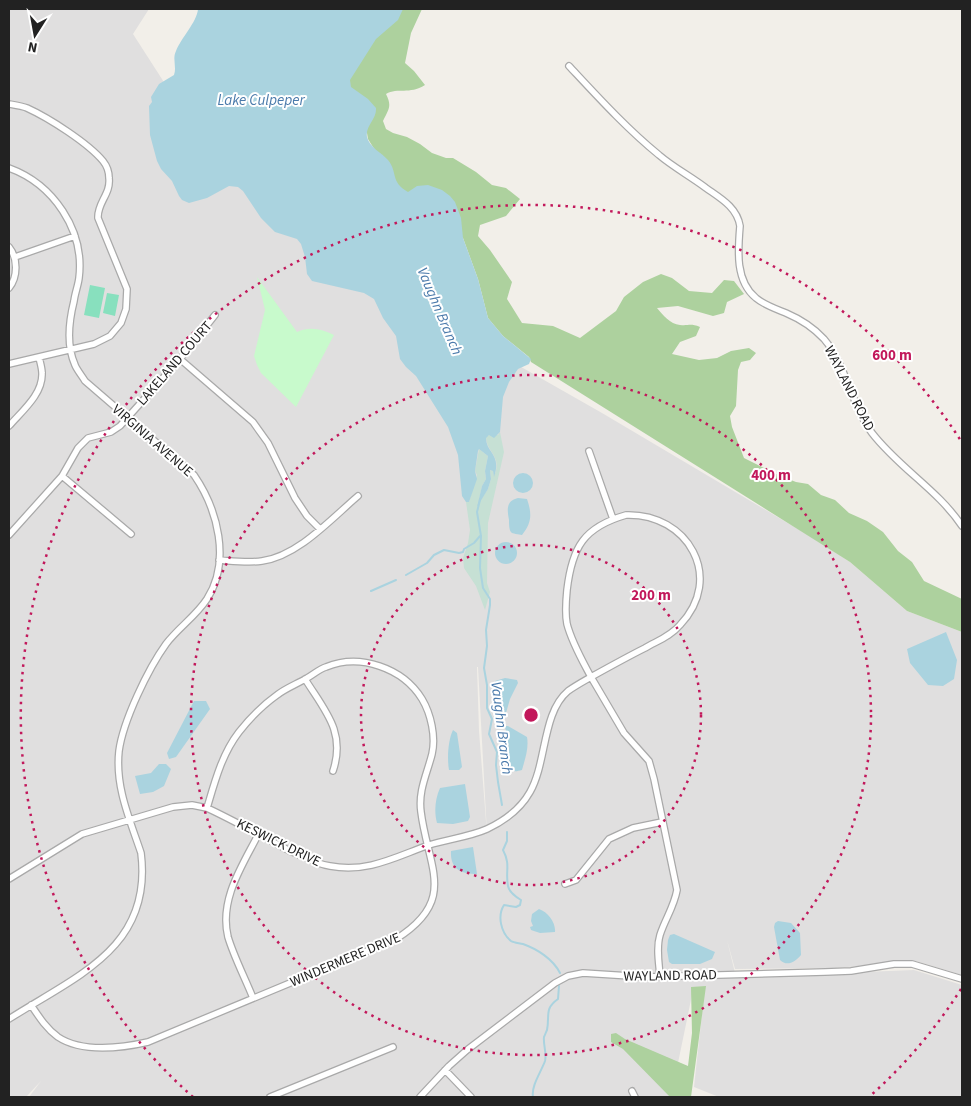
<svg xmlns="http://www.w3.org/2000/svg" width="971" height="1106" font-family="'Source Sans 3',sans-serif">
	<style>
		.residential { fill: #e0dfdf; fill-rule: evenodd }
		.forest { fill: #add19e }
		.wetland { fill: #c6e0d4 }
		.park { fill: #c8facc }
		.pitch { fill: #88e0be }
		.water { fill: #aad3df }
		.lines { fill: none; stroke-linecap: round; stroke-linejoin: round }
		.stream { stroke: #aad3df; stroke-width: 2 }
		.minor-casing { stroke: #a9a9a9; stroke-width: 8 }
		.minor { stroke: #fff; stroke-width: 5.5 }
		.ring { fill: none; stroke: #c2185b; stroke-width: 2.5; stroke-dasharray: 2.5 5 }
		.labels { text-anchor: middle; stroke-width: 4; stroke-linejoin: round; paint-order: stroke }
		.street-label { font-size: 14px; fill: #222; stroke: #fff }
		.water-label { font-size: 15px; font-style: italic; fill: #4a7aab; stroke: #fff }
		.centre { fill: #c2185b; stroke: #fff; stroke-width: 2.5 }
		.ring-label { font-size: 15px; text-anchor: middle; font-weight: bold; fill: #c2185b; stroke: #fff; stroke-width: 4; stroke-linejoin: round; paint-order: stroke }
	</style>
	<rect width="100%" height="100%" fill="#f2efe9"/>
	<path class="residential" d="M9,9H149L133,34L178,104L502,356L602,413L808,535L850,562L907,611L962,632V975L916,961L836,968L735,969L727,940L736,977L914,970L962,985V1097H719L694,1087L705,987L693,990L671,1097H29L41,1081L26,1097H9ZM477,667H478L487,834L479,731Z"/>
	<path class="forest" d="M402,9H422L411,33L405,63L414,71L425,85C409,95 398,87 386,94C392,106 389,109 383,121L386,129L393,133L407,137L420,144L432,153L446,158H453L476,172L492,185L506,188L520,199L506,216L480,225L478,236L490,250L512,282L507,299L522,323L553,326L580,338L616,311L624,297L643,282L661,274L672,278L689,291L712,293L724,280L734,281L744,294L727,302L724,313L713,316L678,306L657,308C663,315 670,324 680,325C689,326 690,323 700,327L696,336L680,342L672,354L699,360L717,358L731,351L749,348L756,353L750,360L741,362L738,370L736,406L730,416L732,427L744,458L778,475L796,482L808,484L821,495L835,500L849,513L867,521L883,532L898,551L912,562L924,581L962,599V632L907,611L850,562L531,362L529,357L503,336L488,318L478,279L463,238L410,192H406L396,184L368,139L366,127L350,88L349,78L378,34Z
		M706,986L691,1097H670L623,1049L611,1042V1034L616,1033L625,1039L688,1066L692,1033L691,987Z"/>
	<path class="wetland" d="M500,432L504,452L488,523L487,583L490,592L485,610L476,586L464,568L463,558L468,543L470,530L466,502H469L477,475L475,471L479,449L488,456L485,471L486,479L482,486L478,504L488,489L491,479L490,470L493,471L494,476C503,456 486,452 486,437L489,435H498Z"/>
	<path class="park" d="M257,277L297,332C310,326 322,329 334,335L296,407L261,373L257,365L254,356L265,310Z"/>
	<path class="pitch" d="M90,285L105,288L99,318L84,315Z
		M107,293L119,295L115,316L103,313Z"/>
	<path class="water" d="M198,9H403L398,20L376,39L350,80L351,87L368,99L376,108C377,119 365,126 367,137C369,147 382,153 388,160C398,172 390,182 408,192L417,186L428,185L442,190L450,196L455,202L461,218L463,238L478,279L488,318L503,336L531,359L529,364L518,369L509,382L503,397L500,432L494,438L489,435L486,438C486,453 502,454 494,477L493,471L490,470L491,479L488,489L477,507L482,486L486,479L485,471L488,456L479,449L478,451L475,471L477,479L469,502H466L462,496L458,455L448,427L416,376L406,367L400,359L396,336L383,318L374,299L364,293L312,281L307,274L305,257L301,244L297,239L275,232L261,218L243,191L238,187L229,186L207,198L189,203L182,200L179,196L172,181L161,169L157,161L150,135L149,106L152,102L151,97L159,84L174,75C177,67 172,59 176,51C181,38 197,22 198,9Z
		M513 483a10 10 0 1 1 20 0a10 10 0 1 1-20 0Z
		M518,498L527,499C532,514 532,522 522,535C519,534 512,534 511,532C509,530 509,523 509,520C507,509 506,501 518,498Z
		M495 553a11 11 0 1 1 22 0a11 11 0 1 1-22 0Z
		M946,632L957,660L954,679L943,686L928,685L910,663L907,649Z
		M505,678L517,680L518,683L510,699L506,713L499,715L497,709L495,681Z
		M194,701H206L210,709L176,757L169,759L167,753Z
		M505,726H508L527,737C529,748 525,759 522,770C517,771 513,773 509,768V749Z
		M453,730L457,733L462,767L459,770H449C447,759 448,740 453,730Z
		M159,764H166L171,769L164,786L153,792L140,794L135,776L151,773Z
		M465,784L470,817L468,821L453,824L437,823C434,812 435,799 440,788Z
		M473,847L477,874C461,874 450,869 451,851Z
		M539,909C548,912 556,923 555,932L540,933L531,930L530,927L533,926L531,921L532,914Z
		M778,921L791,923L800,933L801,955C795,962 787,967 780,960L774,927L775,923Z
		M674,934L715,952L712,959L700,964H672L669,962L667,950L668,940L670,935Z"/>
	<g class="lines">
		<path class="stream" d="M480,500L477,512L481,536L480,568L483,588L490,599V605L486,630L487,646L484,668L487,685V708L492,719L489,734L497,752L496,765L498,782L502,805
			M406,575L427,563L434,555L444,550L459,553L463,552L464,549L474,543L480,536
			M371,591L396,580
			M507,832V841L503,850C511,865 505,871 508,886C509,892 516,897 521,900L520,905L516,907L504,905C497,916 501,933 511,941C514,943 519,943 523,944C537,949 553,959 560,973
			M533,1097C531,1086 541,1072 545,1061C547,1053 543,1045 544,1037C545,1035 546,1032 547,1030C550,1015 544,1009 558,999L559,986"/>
		<g class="minor-casing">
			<path id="minor" d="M569,66C597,96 626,128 659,155C673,167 690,176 706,188C720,198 737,207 740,226C738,250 735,281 756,298C764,305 776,309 786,313C800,319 813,327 824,339C847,366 851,405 872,433C899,468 938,490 962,526
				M9,104C15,105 22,106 27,108C49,118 88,143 103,161C107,166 109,172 109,178C111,194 97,203 98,218L127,289L126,309L121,323L110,336L94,344L9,364
				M9,168C53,184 85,230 79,278C78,286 75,293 74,301C69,321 66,345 75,365C77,370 82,376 85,381L194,475C218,510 231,561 207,599C196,616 178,628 166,644C148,669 123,721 119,751C115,787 130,820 141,853C153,948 76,976 9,1019
				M9,247C18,258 18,277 9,288
				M15,257L75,236
				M180,359L253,422L268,443L295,498L307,516L320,529
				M9,426C22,411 43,394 42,373C42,368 40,362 39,357
				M589,451L613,519
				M62,476L131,534
				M626,515C688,513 725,578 680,625C671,636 657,641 645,648C627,657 609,667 591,677C582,660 572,643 567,624C565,614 566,600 567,590C572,547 584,527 626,515Z
				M9,535L62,476L78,448L88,438L111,432L120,426L180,359L215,315
				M219,560C233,561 248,563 262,561C298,556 331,519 358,496
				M305,679C325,711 346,732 333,771
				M9,879L82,834L173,807L192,805L207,808C235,821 261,836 288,850C302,856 315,864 330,866C368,873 395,857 429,845C448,839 469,837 487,829C504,821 521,808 530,792C547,762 542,713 568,691C575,686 584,681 591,677L624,733L649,761L654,779L677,890C674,907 665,919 660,935C656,948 659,963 660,976
				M565,884L576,880L609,839L633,828L662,822
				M253,998C245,978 234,957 228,937C219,900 242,866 258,835
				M31,1005C39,1017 46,1028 58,1037C82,1053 122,1048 148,1042L396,939C458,900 428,868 421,812C418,791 427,774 432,754C436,737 431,714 422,699C403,668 360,653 326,667C319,669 313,675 307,678C297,684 286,688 277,695C263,705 250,718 239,732C222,754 215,781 207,808
				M445,1070L471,1097
				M632,1091L635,1097
				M270,1097L393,1047
				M420,1097L449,1066L467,1050L555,983L568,976L583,973L646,977L825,972L851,971L894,964H912L962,979"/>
		</g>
		<use href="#minor" class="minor"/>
	</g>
	<g class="ring">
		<circle cx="531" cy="715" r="170"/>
		<circle cx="531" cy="715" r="340"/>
		<path d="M961 989A510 510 0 0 1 869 1097M193 1097A510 510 0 1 1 961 441"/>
	</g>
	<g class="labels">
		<g class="street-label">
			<text transform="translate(174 363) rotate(-49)" y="5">LAKELAND COURT</text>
			<text transform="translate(850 388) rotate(63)" y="5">WAYLAND ROAD</text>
			<text transform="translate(153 440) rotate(41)" y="5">VIRGINIA AVENUE</text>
			<text transform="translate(279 842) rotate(26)" y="5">KESWICK DRIVE</text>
			<text transform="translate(345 959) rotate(-23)" y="5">WINDERMERE DRIVE</text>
			<text transform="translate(670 975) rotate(-1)" y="5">WAYLAND ROAD</text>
		</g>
		<g class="water-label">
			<text x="261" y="105">Lake Culpeper</text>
			<text transform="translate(440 311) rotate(67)" y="5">Vaughn Branch</text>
			<text transform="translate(502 728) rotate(83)" y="5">Vaughn Branch</text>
		</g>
	</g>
	<circle cx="531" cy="715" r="8" class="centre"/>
	<g class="ring-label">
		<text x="892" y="360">600 m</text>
		<text x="771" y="480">400 m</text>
		<text x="651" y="600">200 m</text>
	</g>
	<rect width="971" height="1106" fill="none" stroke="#222222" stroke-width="20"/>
	<g transform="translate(35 35) rotate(191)" stroke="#ffffff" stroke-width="4" paint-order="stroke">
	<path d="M0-4L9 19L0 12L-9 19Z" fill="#222222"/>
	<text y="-8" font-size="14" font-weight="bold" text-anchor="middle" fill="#222222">N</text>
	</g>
</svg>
